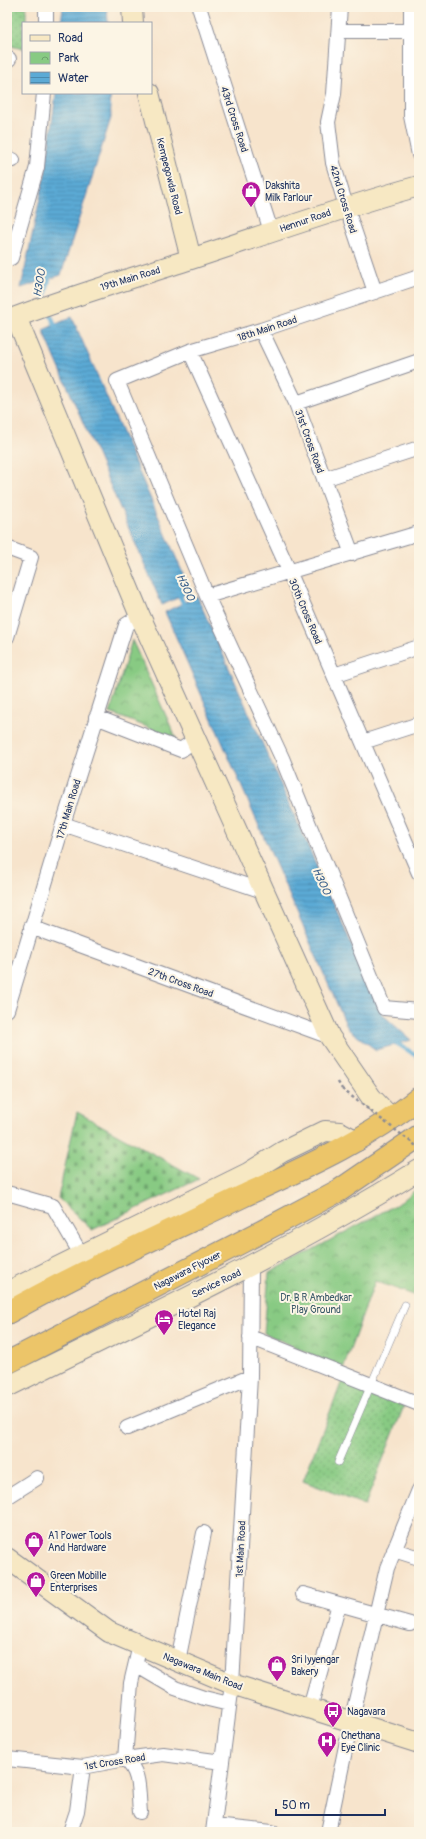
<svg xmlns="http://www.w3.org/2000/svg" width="426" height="1839" font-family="Pangolin,sans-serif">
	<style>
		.grass { fill: url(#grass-dots); stroke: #527c70 }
		.cemetery { fill: url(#cemetery-stones); stroke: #527c70 }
		.park { fill: url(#park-crowns); stroke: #527c70 }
		.water { fill: url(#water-rules); stroke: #3c6c9a }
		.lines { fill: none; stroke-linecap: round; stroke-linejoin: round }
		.stream { stroke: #5caad5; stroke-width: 4.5 }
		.lane-casing { stroke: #898a95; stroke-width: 8 }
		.street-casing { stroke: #898a95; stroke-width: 16 }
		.secondary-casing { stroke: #898a95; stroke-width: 22 }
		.highway-casing { stroke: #898a95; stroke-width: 24 }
		.path { stroke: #898a95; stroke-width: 2.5; stroke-dasharray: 3 3; stroke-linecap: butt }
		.lane { stroke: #fff; stroke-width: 7 }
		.street { stroke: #fff; stroke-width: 14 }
		.secondary { stroke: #f7e8c3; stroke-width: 20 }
		.highway { stroke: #ecc569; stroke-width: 22 }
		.path-bridge { stroke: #898a95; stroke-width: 2.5; stroke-dasharray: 3 3; stroke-linecap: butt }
		.labels { text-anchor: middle; stroke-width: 4; stroke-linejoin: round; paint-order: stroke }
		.street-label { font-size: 10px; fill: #1b2f5e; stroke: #fcf5e5 }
		.poi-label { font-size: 10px; fill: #1b2f5e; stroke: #fcf5e5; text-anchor: start }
		.park-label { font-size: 10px; fill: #365667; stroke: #fcf5e5 }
		.water-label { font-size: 11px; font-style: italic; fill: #325a88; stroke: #fcf5e5 }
	</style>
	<defs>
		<pattern id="grass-dots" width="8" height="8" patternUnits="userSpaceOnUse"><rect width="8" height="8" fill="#88ca83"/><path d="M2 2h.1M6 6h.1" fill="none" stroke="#6ea46e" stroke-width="1.8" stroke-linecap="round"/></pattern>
		<pattern id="cemetery-stones" width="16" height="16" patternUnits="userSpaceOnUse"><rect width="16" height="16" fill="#88ca83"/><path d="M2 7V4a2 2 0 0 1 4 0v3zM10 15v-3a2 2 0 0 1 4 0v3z" fill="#6ea46e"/></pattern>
		<pattern id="park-crowns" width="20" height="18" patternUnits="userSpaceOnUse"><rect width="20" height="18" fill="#88ca83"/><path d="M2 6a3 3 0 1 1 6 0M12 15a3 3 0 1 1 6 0" fill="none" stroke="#6ea46e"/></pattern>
		<pattern id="water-rules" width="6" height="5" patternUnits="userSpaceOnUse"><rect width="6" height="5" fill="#5caad5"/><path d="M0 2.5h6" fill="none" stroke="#4b8bb0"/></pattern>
	</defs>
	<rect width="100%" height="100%" fill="#fcf5e5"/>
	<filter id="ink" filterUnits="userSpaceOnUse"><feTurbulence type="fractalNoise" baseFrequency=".025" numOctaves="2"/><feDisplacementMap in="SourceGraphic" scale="8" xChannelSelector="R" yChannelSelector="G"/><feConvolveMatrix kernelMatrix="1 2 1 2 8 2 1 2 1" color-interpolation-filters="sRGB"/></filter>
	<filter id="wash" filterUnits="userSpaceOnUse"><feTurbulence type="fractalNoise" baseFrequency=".012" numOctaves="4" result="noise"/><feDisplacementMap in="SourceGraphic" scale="16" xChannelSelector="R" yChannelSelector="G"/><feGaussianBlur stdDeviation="0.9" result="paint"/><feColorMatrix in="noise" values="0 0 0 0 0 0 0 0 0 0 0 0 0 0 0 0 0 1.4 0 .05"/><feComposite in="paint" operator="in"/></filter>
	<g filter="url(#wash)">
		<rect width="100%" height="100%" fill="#f7e4cc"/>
		<path class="grass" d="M7,7H26V23H23V49L7,45Z
			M342,1381L404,1406L365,1505L303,1481Z"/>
		<path class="cemetery" d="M77,1112L199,1179L92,1230L58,1198Z"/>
		<path class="park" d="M132,640L176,738L110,713Z
			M419,1187V1297L375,1281L343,1369L264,1333L269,1273L401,1202Z"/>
		<path class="water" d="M63,7H107L108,23H61Z
			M56,93H110L111,118L61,275L21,288L45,174Z
			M72,317L191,592L162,605L43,330Z
			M197,596L383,1015L411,1040L376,1050L348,1029L165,612Z"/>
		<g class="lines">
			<path class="stream" d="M44,302L50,274
				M48,310L57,329
				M178,592L185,607
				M393,1041L419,1057"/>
		</g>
	</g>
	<g filter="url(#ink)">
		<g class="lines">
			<g class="lane-casing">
				<path id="lane" d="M338,1462L405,1305"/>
			</g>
			<g class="street-casing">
				<path id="street" d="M46,7V23
					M199,7L271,231
					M340,7L334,94L328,122L333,163L346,206L375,292
					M340,31H411V116L419,155
					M411,31V7
					M7,59H9
					M7,158L13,160
					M11,258L37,167L44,93
					M419,277L261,330L190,351L117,381L207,596L282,758L384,1008L419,1011
					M261,330L296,403L352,554
					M190,351L289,571L419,873
					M296,403L419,361
					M324,479L419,448
					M7,548L31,557L7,637
					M207,596L419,533
					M334,675L419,647
					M96,717L181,750L196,739
					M363,742L419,724
					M63,824L266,892
					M31,927L330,1037
					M7,1010L63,824L126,625L140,616
					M7,1193L53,1206L82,1256
					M250,1337L419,1404
					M127,1428L250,1377
					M7,1497L37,1478
					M394,1550L419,1558
					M303,1594L339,1604
					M178,1661L204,1533
					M136,1665L175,1688L204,1698L229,1704
					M310,1708L339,1604L410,1624
					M7,1759L83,1767L125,1759L163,1754L222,1762
					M140,1812C138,1792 141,1772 125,1759L131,1683L140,1645
					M214,1826L272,1832
					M70,1832L77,1811L83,1767
					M213,1832L232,1684L250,1377L251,1266
					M328,1832L351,1722L387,1568L419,1490"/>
			</g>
			<g class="secondary-casing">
				<path id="secondary" d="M132,7L133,23
					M149,93L191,259
					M392,1119L371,1097L330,1037L140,616L16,317C74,295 133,278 191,259C267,234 342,207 419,186
					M7,1292L248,1173L282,1152L325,1131L340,1132L357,1141
					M7,1387C146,1318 287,1252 419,1170
					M7,1558L109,1632L232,1684L419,1743"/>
			</g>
			<g class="highway-casing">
				<path id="highway" d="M7,1313C84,1270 164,1234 243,1196C304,1168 366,1141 419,1098
					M7,1363L263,1231L340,1190L419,1136"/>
			</g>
			<path class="path" d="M338,1082L342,1089"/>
			<use href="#lane" class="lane"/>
			<use href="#street" class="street"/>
			<use href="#secondary" class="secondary"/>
			<use href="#highway" class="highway"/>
			<path class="path-bridge" d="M342,1089L419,1148"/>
		</g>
	</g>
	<defs>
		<g id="shop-pin" transform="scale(1)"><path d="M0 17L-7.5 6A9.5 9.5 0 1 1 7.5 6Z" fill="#b5179e" stroke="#fcf5e5"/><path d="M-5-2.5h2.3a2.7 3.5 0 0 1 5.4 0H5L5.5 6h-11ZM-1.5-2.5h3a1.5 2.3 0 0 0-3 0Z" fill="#fff"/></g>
		<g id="hotel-pin" transform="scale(1)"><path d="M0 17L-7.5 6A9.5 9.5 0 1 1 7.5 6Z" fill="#b5179e" stroke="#fcf5e5"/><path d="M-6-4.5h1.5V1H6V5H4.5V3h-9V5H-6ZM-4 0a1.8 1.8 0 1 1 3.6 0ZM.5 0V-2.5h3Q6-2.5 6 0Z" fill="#fff"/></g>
		<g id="bus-pin" transform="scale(1)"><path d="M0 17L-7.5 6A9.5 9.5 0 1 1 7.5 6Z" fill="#b5179e" stroke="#fcf5e5"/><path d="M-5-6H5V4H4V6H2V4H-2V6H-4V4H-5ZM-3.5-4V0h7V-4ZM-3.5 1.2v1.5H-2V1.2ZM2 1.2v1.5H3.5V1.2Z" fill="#fff"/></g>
		<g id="hospital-pin" transform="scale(1)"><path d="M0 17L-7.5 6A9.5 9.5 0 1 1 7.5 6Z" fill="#b5179e" stroke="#fcf5e5"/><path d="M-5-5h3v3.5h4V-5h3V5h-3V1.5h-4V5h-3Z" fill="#fff"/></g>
	</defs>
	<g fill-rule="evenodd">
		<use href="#shop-pin" x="251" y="191"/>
		<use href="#hotel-pin" x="164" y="1319"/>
		<use href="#shop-pin" x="34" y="1541"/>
		<use href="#shop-pin" x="36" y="1581"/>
		<use href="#shop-pin" x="277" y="1665"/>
		<use href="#bus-pin" x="333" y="1711"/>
		<use href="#hospital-pin" x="327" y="1741"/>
	</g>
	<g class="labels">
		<g class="street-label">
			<text transform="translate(235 119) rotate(72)" y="4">43rd Cross Road</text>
			<text transform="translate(170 176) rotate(76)" y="4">Kempegowda Road</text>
			<text transform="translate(344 199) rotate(73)" y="4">42nd Cross Road</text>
			<text transform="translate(305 220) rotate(-19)" y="4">Hennur Road</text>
			<text transform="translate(130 278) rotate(-17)" y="4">19th Main Road</text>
			<text transform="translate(267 328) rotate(-18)" y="4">18th Main Road</text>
			<text transform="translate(310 441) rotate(70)" y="4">31st Cross Road</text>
			<text transform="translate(306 611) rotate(67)" y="4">30th Cross Road</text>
			<text transform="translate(68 809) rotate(-73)" y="4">17th Main Road</text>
			<text transform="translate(181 982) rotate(20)" y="4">27th Cross Road</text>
			<text transform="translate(187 1270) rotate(-27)" y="4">Nagawara Flyover</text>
			<text transform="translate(216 1283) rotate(-26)" y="4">Service Road</text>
			<text transform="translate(240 1549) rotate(-87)" y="4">1st Main Road</text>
			<text transform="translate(203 1671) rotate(22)" y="4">Nagawara Main Road</text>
			<text transform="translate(115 1761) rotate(-9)" y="4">1st Cross Road</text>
		</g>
		<g class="poi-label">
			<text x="265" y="189">Dakshita<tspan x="265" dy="12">Milk Parlour</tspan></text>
			<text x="178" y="1317">Hotel Raj<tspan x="178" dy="12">Elegance</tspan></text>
			<text x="48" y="1539">A1 Power Tools<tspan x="48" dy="12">And Hardware</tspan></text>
			<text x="50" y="1579">Green Mobille<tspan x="50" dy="12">Enterprises</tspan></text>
			<text x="291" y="1663">Sri Iyyengar<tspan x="291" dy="12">Bakery</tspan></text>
			<text x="347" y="1715">Nagavara</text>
			<text x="341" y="1739">Chethana<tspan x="341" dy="12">Eye Clinic</tspan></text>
		</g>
		<g class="park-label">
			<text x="316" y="1301">Dr. B R Ambedkar<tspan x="316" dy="12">Play Ground</tspan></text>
		</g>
		<g class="water-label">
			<text transform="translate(39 283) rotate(-80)" y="4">H300</text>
			<text transform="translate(186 587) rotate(65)" y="4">H300</text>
			<text transform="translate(322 881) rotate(65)" y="4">H300</text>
		</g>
	</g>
	<rect width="426" height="1839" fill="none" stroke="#fcf5e5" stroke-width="24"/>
	<rect x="22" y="22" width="130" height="72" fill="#fcf5e5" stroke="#a2a6af"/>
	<rect x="30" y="35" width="20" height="6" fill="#f7e8c3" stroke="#a2a6af"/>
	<text x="58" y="42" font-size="12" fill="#1b2f5e">Road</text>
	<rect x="30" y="52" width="20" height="12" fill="url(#park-crowns)" stroke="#a2a6af"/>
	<text x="58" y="62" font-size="12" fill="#1b2f5e">Park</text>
	<rect x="30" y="72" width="20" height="12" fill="url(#water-rules)" stroke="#a2a6af"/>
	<text x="58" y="82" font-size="12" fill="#1b2f5e">Water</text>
	<path d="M276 1809v6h109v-6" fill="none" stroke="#1b2f5e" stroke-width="2"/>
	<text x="282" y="1809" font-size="12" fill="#1b2f5e" stroke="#fcf5e5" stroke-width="3" paint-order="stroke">50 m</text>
</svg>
